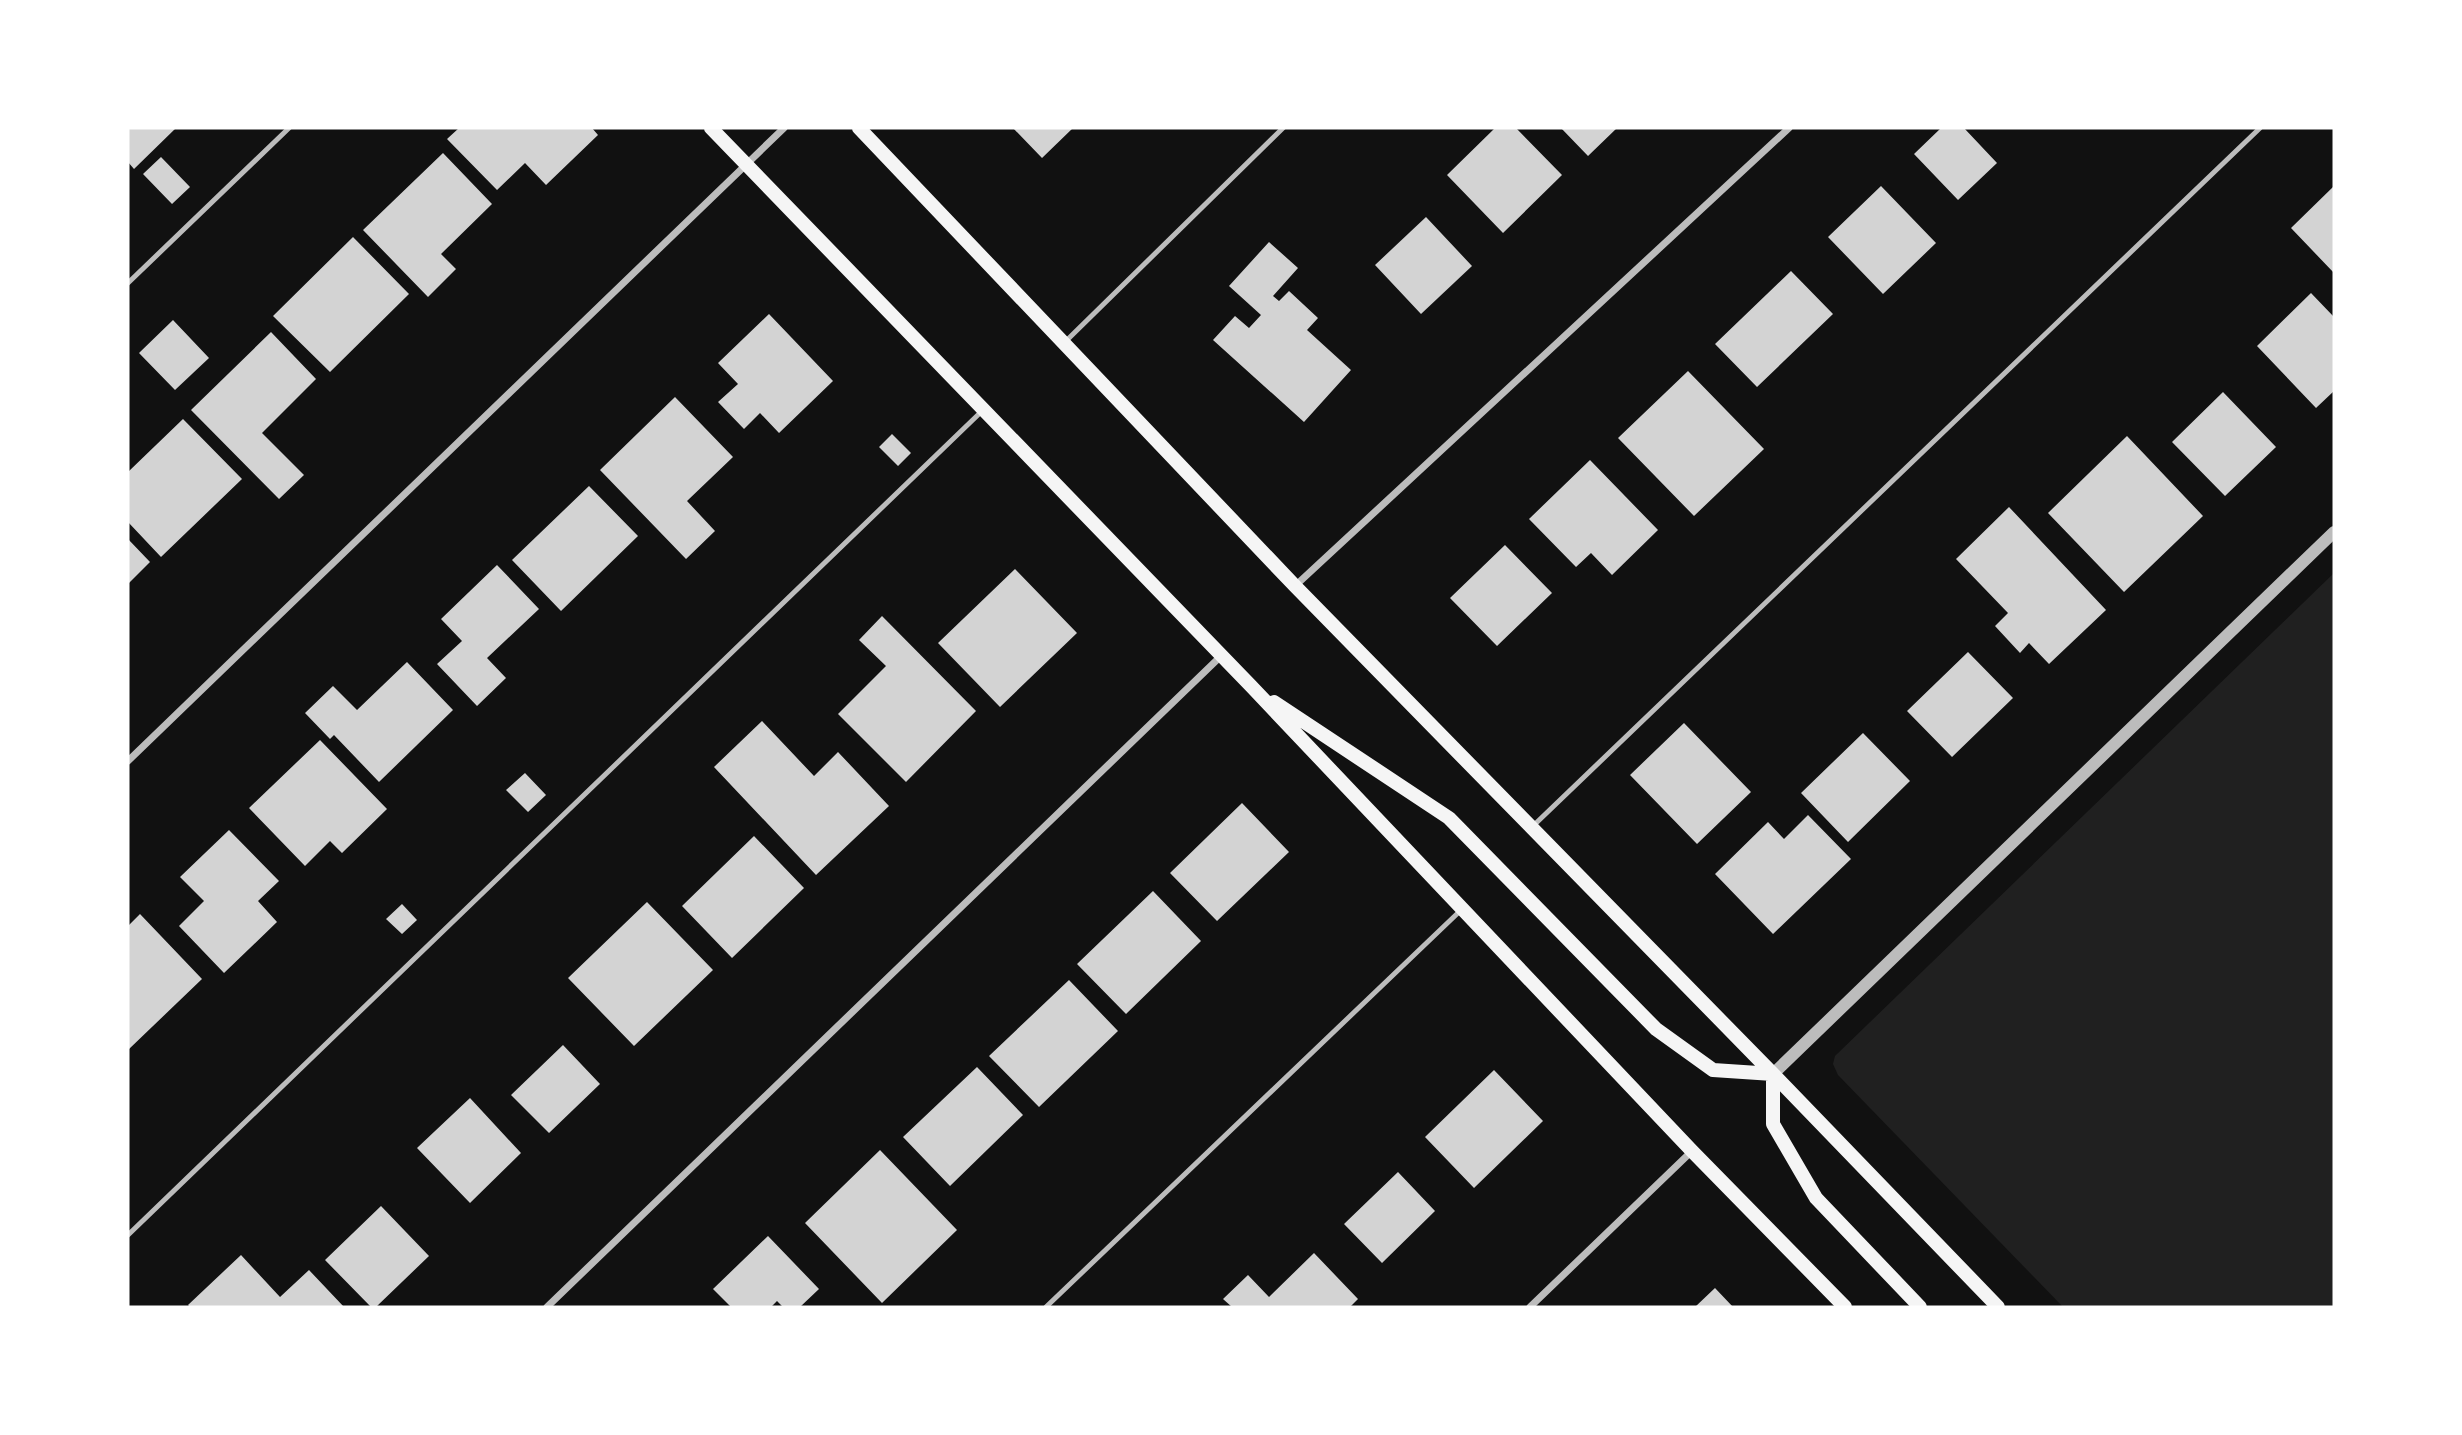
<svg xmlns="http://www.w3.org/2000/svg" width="2462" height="1435" font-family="Mulish,sans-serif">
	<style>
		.green { fill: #202020 }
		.building { fill: #d3d3d3 }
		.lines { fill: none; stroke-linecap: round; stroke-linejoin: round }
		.service { stroke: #bcbcbc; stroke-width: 5 }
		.minor { stroke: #bcbcbc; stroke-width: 7 }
		.tertiary { stroke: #bcbcbc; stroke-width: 12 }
		.secondary { stroke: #f5f5f5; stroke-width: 14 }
	</style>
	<rect width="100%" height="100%" fill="#111"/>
	<path class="green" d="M2334,573V1307H2063L1838,1075L1833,1064L1835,1056Z"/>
	<path class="building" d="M128,128H176L134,169L128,162Z
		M459,128H592L598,135L546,185L525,163L497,190L447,139Z
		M1013,128H1073L1042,158Z
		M1495,128H1516L1562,175L1503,233L1447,175Z
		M1561,128H1617L1588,156Z
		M1941,128H1964L1997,163L1958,200L1914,154Z
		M443,153L492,204L441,254L456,269L428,297L363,230Z
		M161,157L190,187L172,204L143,174Z
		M1881,186L1936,243L1883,294L1828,237Z
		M2334,186V273L2291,228Z
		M1426,217L1472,266L1421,314L1375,265Z
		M353,237L409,294L330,372L273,316Z
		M1269,242L1298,268L1273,296L1279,301L1289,291L1318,318L1307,330L1351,370L1304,422L1213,340L1235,316L1249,328L1261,315L1229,286Z
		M1791,271L1833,314L1757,387L1715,344Z
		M2311,293L2334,317V391L2316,408L2257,346Z
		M769,314L833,381L779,433L760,413L744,429L718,402L738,384L718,363Z
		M173,320L209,358L175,390L139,353Z
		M271,332L316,379L262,433L304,475L279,499L191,410Z
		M1688,371L1764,449L1694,516L1618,438Z
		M2223,392L2276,447L2225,496L2172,442Z
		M675,397L733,457L687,501L715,531L686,559L600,470Z
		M183,419L242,479L161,557L128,522V472Z
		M892,434L911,453L898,466L879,447Z
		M2127,436L2203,516L2124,592L2048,513Z
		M1590,460L1658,530L1612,575L1591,553L1576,567L1529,519Z
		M589,486L638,536L561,611L512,560Z
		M2009,507L2106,610L2049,664L2029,643L2020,653L1995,626L2008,613L1956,559Z
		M128,539L150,562L128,584Z
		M1505,545L1552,593L1497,646L1450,598Z
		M497,565L539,609L487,658L506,678L477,706L437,664L462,641L441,619Z
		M1015,569L1077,633L1000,707L938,643Z
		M882,616L976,711L906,782L838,714L886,666L859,640Z
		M1968,652L2013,698L1952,757L1907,711Z
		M407,662L453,710L379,782L334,735L330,739L305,713L333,686L357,710Z
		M762,721L814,776L838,752L889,806L816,875L714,767Z
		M1684,723L1751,792L1697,844L1630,775Z
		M1863,733L1910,781L1848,842L1801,793Z
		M320,740L387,809L342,853L330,841L305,866L249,808Z
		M525,773L546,795L528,812L506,790Z
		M1242,803L1289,852L1217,921L1170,873Z
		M1808,815L1851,859L1773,934L1715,874L1768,822L1784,839Z
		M229,830L279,881L258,901L277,922L224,973L179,926L204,901L180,877Z
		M754,836L804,888L732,958L682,906Z
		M1153,891L1201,941L1126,1014L1077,964Z
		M647,902L713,970L634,1046L568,978Z
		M402,904L417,920L402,934L386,919Z
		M140,914L202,979L128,1050V926Z
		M1069,980L1118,1031L1039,1107L989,1056Z
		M563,1045L600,1084L549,1133L511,1095Z
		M977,1067L1023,1115L950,1186L903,1137Z
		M1494,1070L1543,1121L1474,1188L1425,1137Z
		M470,1098L521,1153L470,1203L417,1148Z
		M880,1150L957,1230L882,1303L805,1223Z
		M1398,1172L1435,1211L1382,1263L1344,1224Z
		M381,1206L429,1256L376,1307H371L325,1260Z
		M768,1236L819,1289L800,1307H783L777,1301L771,1307H731L713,1289Z
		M1314,1253L1358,1299L1350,1307H1232L1223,1299L1248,1275L1269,1297Z
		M241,1255L280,1297L309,1270L344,1307H190L188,1305Z
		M1715,1288L1733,1307H1695Z"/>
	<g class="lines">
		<path class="service" d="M128,283L289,128
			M1066,341L1283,128
			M1533,826L2260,128
			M128,1235L982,411
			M1046,1307L1460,911"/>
		<path class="minor" d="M1295,586L1789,128
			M128,761L784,128
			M547,1307L1221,656
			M1530,1307L1692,1151"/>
		<path class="tertiary" d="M1773,1074L2334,532"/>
		<path class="secondary" d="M711,128L1251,686L1692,1151L1845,1307
			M859,128L1295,586L1773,1074L1998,1307
			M1274,702L1449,818L1656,1029L1713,1070L1773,1074V1124L1816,1198L1920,1307"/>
	</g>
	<rect width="2462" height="1435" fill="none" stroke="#ffffff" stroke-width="259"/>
</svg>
